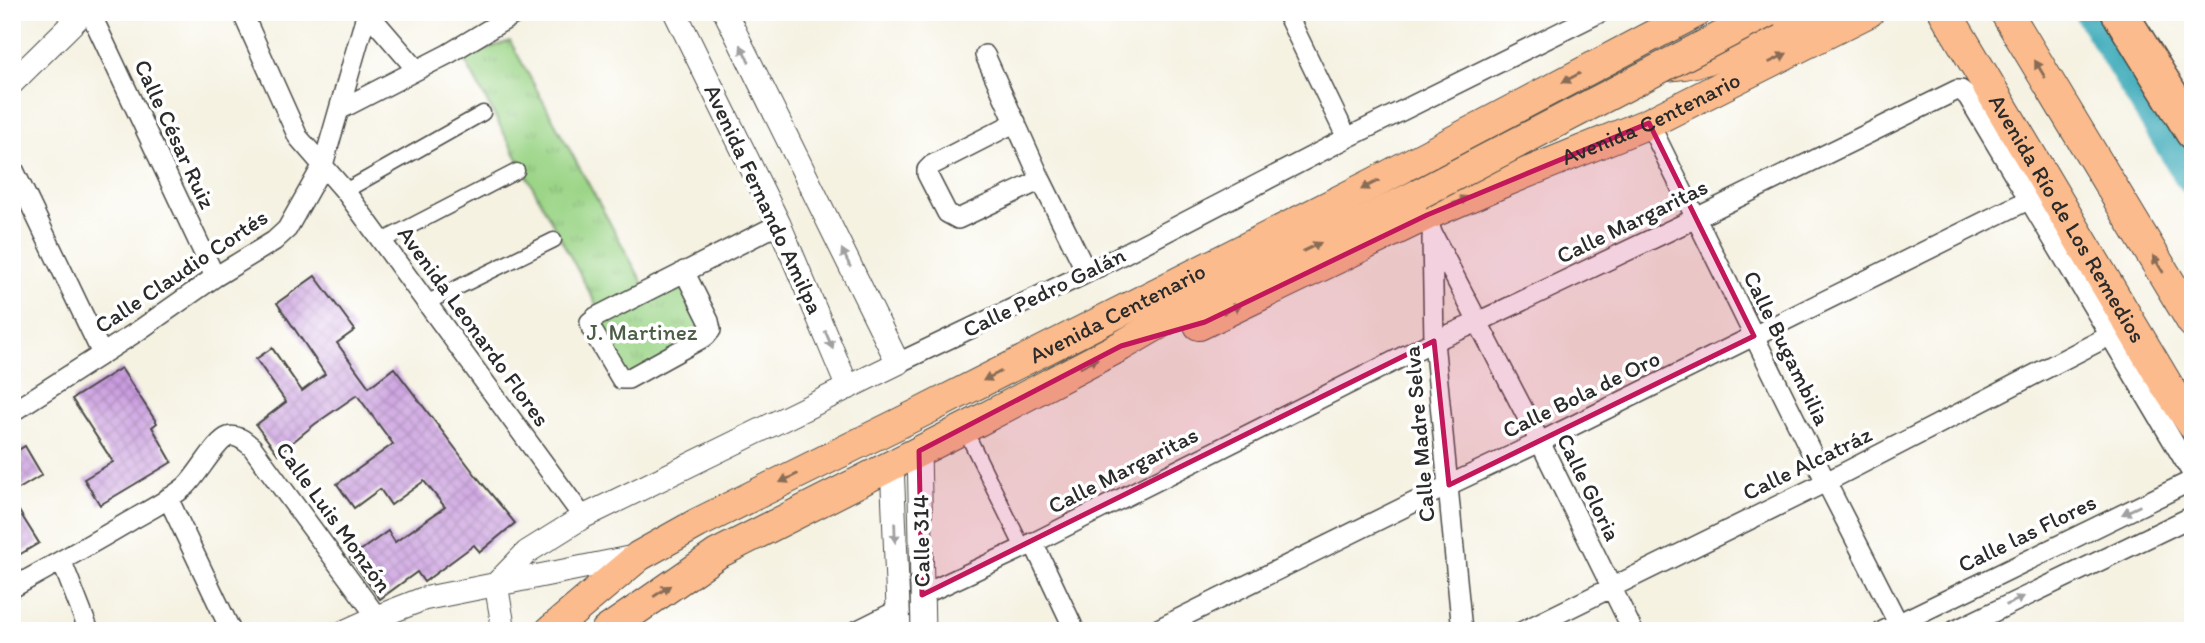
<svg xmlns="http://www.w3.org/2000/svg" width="2205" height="643" font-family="Itim,sans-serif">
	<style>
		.grass { fill: url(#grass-tufts); stroke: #64805a; stroke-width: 2 }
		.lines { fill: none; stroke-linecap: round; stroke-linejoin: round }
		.river { stroke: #3dabba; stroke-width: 32 }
		.building { fill: url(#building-cross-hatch) }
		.pedestrian-casing { stroke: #494946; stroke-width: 17 }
		.minor-casing { stroke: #494946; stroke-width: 22 }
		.tertiary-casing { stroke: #494946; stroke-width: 25 }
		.primary-casing { stroke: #494946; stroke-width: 32 }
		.trunk-casing { stroke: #494946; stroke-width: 34 }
		.motorway-casing { stroke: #494946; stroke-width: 38 }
		.pedestrian { stroke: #fff; stroke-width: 14 }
		.minor { stroke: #fff; stroke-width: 19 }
		.tertiary { stroke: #fff; stroke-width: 23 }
		.primary { stroke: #fbbb8c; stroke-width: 30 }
		.trunk { stroke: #fbbb8c; stroke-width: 32 }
		.motorway { stroke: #fbbb8c; stroke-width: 35 }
		.primary-bridge-casing { stroke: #494946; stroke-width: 32; stroke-linecap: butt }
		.primary-bridge { stroke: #fbbb8c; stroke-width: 30 }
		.oneway { fill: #a0a0a0 }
		.oneway2 { fill: #896c57 }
		.marked { fill: #c2185b; fill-opacity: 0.2; stroke: #c2185b; stroke-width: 5; stroke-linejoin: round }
		.labels { text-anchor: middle; stroke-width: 7; stroke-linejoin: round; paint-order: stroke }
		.street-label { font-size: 23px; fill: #2b2b2b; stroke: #fff }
		.park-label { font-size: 23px; fill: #4d5e47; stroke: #fff }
	</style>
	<defs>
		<pattern id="grass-tufts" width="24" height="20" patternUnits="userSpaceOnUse" patternTransform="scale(1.75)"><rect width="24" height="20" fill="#9cd588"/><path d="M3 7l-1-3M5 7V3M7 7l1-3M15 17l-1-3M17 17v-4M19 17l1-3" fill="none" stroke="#87b776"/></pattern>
		<pattern id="building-cross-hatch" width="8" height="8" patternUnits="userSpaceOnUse" patternTransform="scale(1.75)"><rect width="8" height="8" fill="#ca9ddf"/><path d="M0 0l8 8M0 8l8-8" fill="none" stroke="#a480b5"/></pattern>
	</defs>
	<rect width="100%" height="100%" fill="#fff"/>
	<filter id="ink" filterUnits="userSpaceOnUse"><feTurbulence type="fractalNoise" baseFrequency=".0143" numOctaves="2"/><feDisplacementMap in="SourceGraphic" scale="14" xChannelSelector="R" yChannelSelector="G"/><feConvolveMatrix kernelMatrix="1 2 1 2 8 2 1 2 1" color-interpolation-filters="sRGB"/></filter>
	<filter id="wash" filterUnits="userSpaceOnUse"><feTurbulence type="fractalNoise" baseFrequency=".00686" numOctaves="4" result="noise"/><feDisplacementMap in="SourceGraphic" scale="28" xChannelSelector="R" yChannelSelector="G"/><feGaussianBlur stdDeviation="1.57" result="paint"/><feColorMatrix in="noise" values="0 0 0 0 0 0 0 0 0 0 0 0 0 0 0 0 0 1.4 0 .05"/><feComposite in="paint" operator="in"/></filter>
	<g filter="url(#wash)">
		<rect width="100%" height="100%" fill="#f5f2e2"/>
		<path class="grass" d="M510,41L650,296L686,279L713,337L626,381L598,322L604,319L463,57Z"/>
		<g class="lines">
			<path class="river" d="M2090,12L2193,181"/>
		</g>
		<g id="blocks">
			<path class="building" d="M315,276L355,330L337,343L369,387L394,368L477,477L515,523L480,552L474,545L424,582L417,572L380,599L350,558L388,531L395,542L445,507L424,481L391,505L380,489L354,508L337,484L393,444L357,395L315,424L278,454L256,425L286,402L256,359L272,348L302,391L325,374L277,303Z
				M121,368L157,423L152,427L172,462L100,505L84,479L113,462L72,399Z
				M25,446L42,475L12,493V454Z
				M12,500L39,543L12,559Z"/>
		</g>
	</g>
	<g filter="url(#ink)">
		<use href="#blocks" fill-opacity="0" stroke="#494946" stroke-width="2"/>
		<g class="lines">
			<g class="pedestrian-casing">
				<path id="pedestrian" d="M345,191L483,113
					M382,241L517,171
					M426,303L554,240
					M964,428L1023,548"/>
			</g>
			<g class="minor-casing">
				<path id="minor" d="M90,12L215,277
					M242,12L298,137L345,191L583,517
					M367,12L417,70
					M1286,12L1347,138
					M2192,12L2193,13
					M985,55L1041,180L1087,273
					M339,110L448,54L518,12
					M1016,122L932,165L927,170V174L947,213L958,219L1041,180
					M1649,123L1826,482L1902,631
					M12,166L102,354
					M1427,215L1432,233L1540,442L1633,631
					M1432,238L1434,341L1462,631
					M684,271L709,321L711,330L706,336L628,379H621L592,330L590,322L596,317L779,224
					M898,363L1087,273L1347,138L1601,12
					M12,412L138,331L215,277L274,241L287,229L323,165L367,12
					M168,498L231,631
					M1033,542L1075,631
					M62,562L89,631
					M12,588C52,566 91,544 130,521C149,510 169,500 186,486C198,475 216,441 228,437C237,434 245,441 252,447L377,617
					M922,595L1023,548L1434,341L1478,322L1696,218L1957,90H1961L1968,97L2193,475
					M856,631L898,610
					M1154,631L1449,485L1540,442L2028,200
					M1523,631L1826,482L2111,335
					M1883,631L2193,480
					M1954,631L2193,516"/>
			</g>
			<g class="tertiary-casing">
				<path id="tertiary" d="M675,12L779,224L848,388
					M12,83L84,12
					M919,451L923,631
					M892,464L899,631
					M496,584L527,552L583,517L898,363L725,12
					M496,584L504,631
					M346,631L377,617L423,599L639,556"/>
			</g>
			<g class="primary-casing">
				<g id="primary">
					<path d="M1666,66C1725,62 1765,38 1816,12"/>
					<path id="s1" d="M1199,325L1427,215L1499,184L1649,123L1869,12"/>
					<path id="s2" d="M550,631L639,556L698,523L920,413L1374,183L1697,12"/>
					<path d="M606,631L717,554L971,425L1121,346L1176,314L1419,194"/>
				</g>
			</g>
			<g class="trunk-casing">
				<g id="trunk">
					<path id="s3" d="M1945,12L2166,384L2193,424"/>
					<path d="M2006,12L2193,322"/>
				</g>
			</g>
			<g class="motorway-casing">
				<path id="motorway" d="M2119,12L2193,132"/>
			</g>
			<use href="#pedestrian" class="pedestrian"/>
			<use href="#minor" class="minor"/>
			<use href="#tertiary" class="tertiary"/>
			<use href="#primary" class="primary"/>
			<use href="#trunk" class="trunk"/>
			<use href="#motorway" class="motorway"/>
			<g class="primary-bridge-casing">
				<path id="primary-bridge" d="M1419,194L1768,12"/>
			</g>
			<use href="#primary-bridge" class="primary-bridge"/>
		</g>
		<defs><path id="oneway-solid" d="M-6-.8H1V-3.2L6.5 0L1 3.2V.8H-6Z" transform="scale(1.75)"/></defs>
		<g class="oneway">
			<use href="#oneway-solid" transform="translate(745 54) rotate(-116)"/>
			<use href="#oneway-solid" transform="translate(846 258) rotate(-116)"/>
			<use href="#oneway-solid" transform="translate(829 340) rotate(67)"/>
			<use href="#oneway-solid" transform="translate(2131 510) rotate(154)"/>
			<use href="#oneway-solid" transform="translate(895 533) rotate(88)"/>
			<use href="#oneway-solid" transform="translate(2015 601) rotate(-26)"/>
		</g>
		<g class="oneway2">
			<use href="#oneway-solid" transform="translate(1778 58) rotate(-27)"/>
			<use href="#oneway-solid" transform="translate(2040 69) rotate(-121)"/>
			<use href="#oneway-solid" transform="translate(1571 78) rotate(152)"/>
			<use href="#oneway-solid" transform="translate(1370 185) rotate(153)"/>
			<use href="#oneway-solid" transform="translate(1459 201) rotate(-24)"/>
			<use href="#oneway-solid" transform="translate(1312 247) rotate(-26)"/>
			<use href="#oneway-solid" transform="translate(2158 264) rotate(-121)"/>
			<use href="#oneway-solid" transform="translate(1232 309) rotate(-26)"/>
			<use href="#oneway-solid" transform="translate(1089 363) rotate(-28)"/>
			<use href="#oneway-solid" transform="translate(992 376) rotate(153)"/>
			<use href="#oneway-solid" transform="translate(789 478) rotate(154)"/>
			<use href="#oneway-solid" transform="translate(662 591) rotate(-34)"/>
		</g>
	</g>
	<path class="marked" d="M1649,123L1754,336L1449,485L1434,341L922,595L919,451L1121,346L1205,322L1427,215Z"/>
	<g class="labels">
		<g class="street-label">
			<text dy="8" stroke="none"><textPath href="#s1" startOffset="497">Avenida Centenario</textPath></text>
			<text transform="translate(175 134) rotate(65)" y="8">Calle César Ruiz</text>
			<text transform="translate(764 199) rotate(65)" y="8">Avenida Fernando Amilpa</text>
			<text dy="8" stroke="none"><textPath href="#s3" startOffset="240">Avenida Río de Los Remedios</textPath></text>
			<text transform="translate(1632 221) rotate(-26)" y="8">Calle Margaritas</text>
			<text transform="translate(181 271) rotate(-34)" y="8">Calle Claudio Cortés</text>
			<text transform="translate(1044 292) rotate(-26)" y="8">Calle Pedro Galán</text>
			<text dy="8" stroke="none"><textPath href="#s2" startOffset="653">Avenida Centenario</textPath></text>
			<text transform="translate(474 326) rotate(54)" y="8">Avenida Leonardo Flores</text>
			<text transform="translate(1787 348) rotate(64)" y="8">Calle Bugambilia</text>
			<text transform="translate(1581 394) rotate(-26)" y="8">Calle Bola de Oro</text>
			<text transform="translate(1419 434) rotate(-95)" y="8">Calle Madre Selva</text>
			<text transform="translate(1807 463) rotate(-26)" y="8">Calle Alcatráz</text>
			<text transform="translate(1123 470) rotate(-27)" y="8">Calle Margaritas</text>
			<text transform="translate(1589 487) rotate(64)" y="8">Calle Gloria</text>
			<text transform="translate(334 517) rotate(54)" y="8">Calle Luis Monzón</text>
			<text transform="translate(2027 533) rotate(-26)" y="8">Calle las Flores</text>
			<text transform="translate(921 541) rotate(-91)" y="8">Calle 314</text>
		</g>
		<g class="park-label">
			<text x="642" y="340">J. Martinez</text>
		</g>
	</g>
	<rect width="2205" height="643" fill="none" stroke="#fff" stroke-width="42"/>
</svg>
